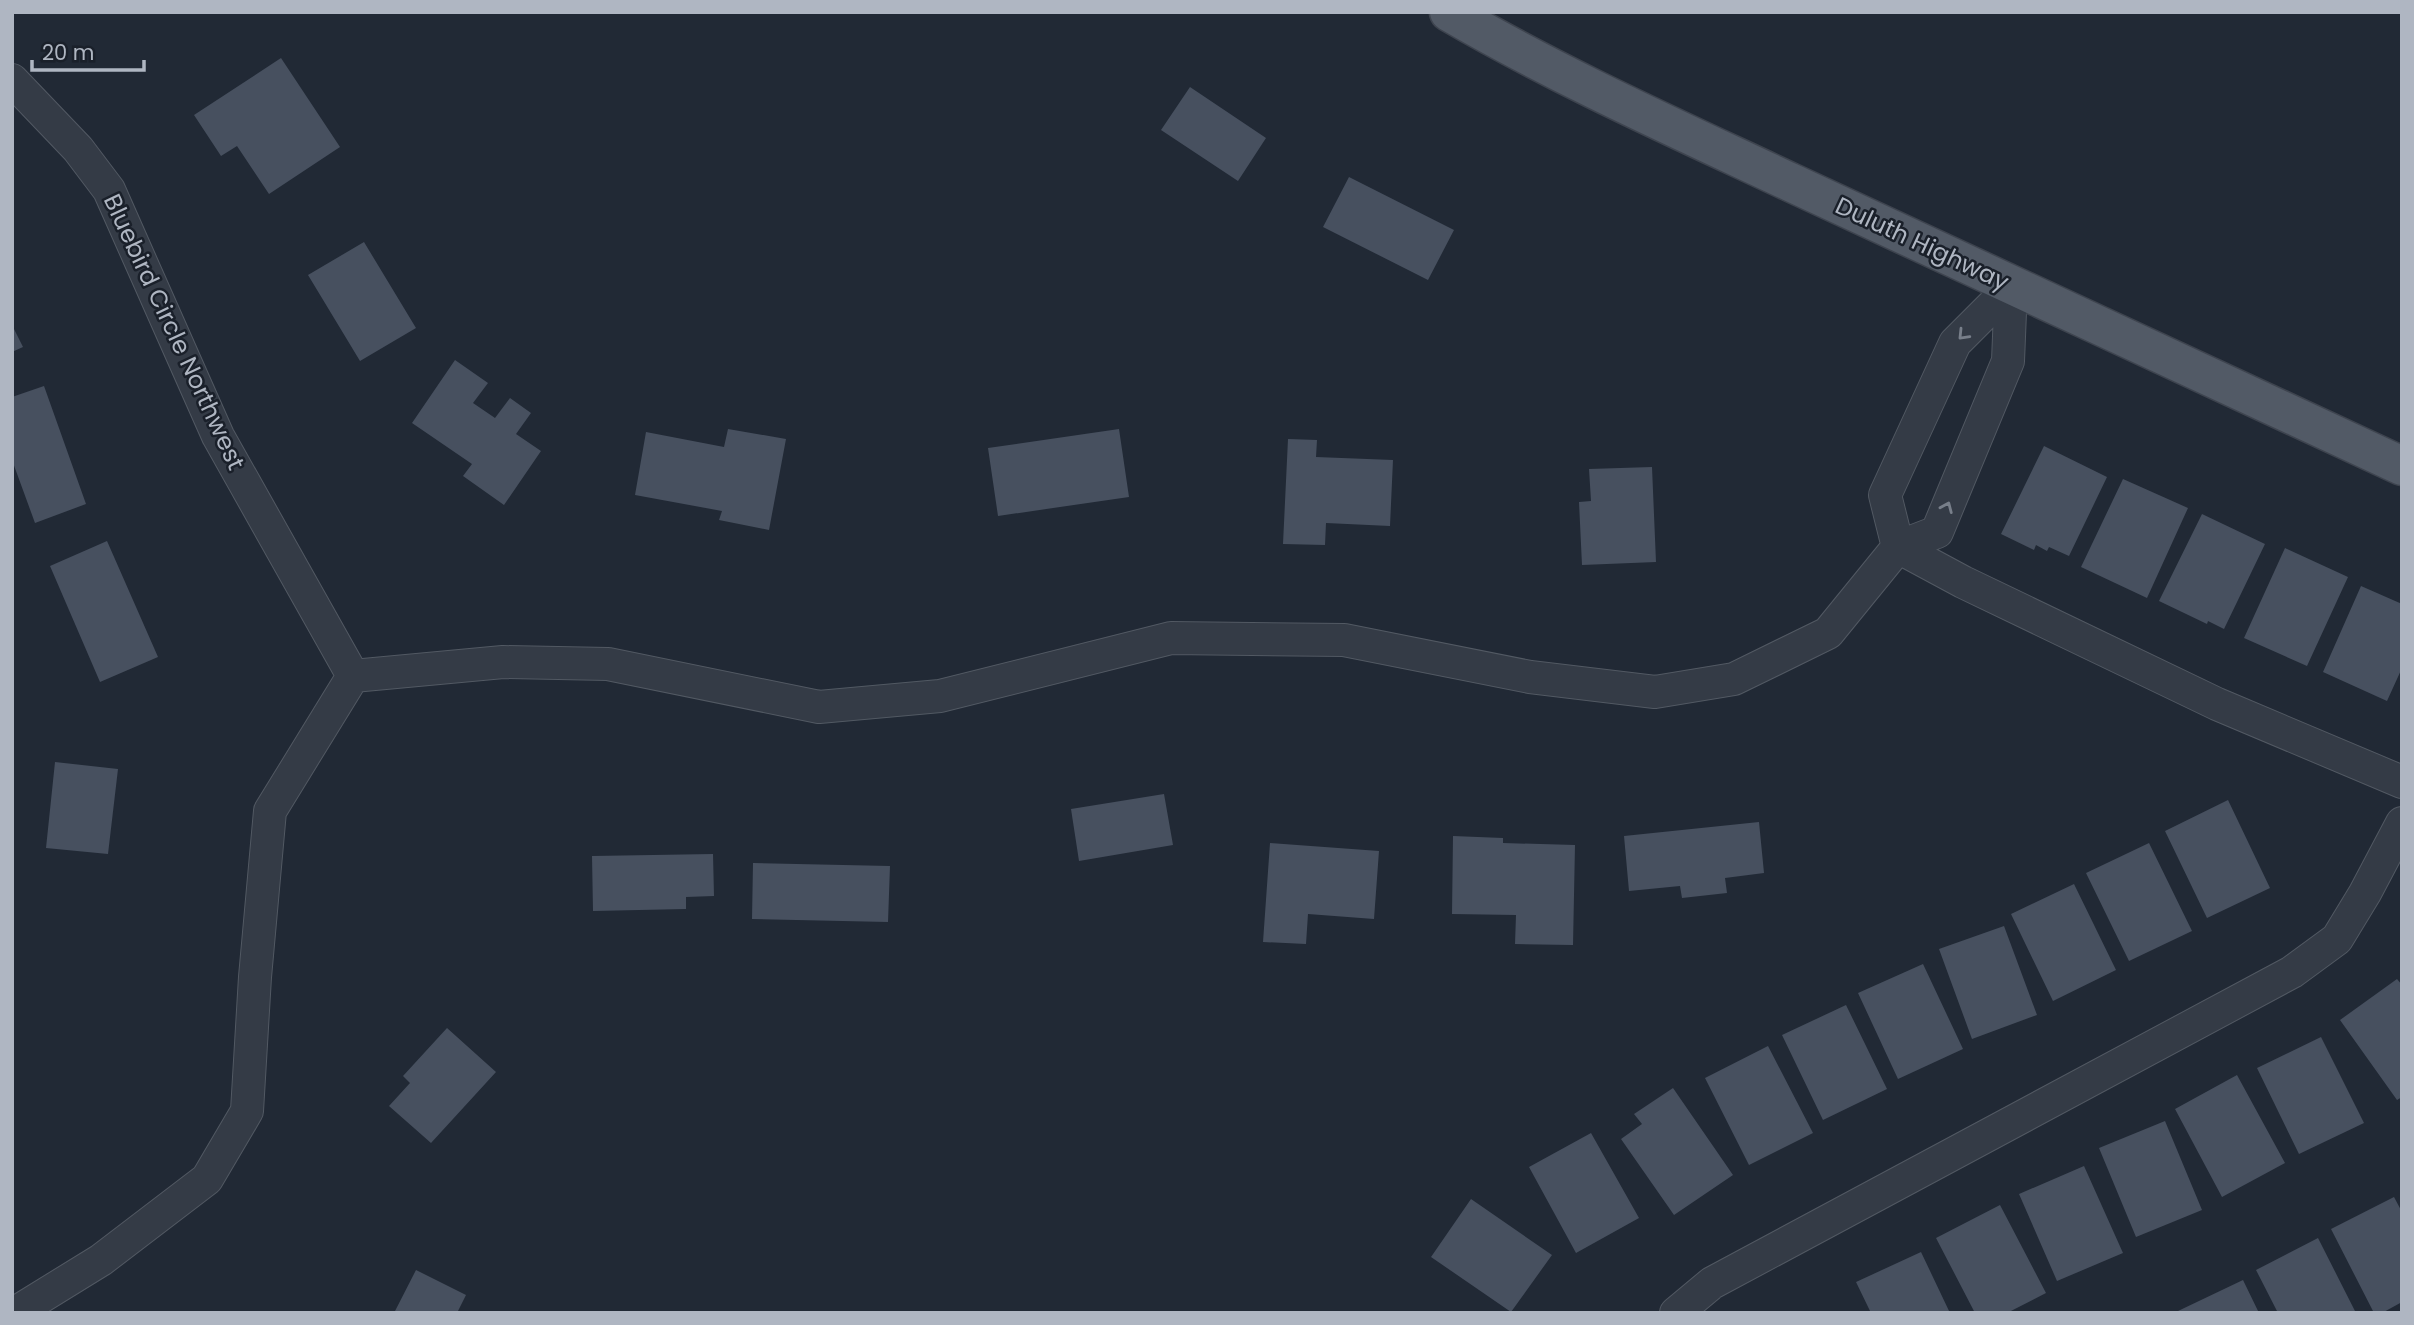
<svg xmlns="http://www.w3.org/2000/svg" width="2414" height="1325" font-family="Poppins,sans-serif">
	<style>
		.building { fill: #47505f }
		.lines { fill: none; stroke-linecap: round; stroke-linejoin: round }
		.minor-casing { stroke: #525963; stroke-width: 34 }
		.primary-casing { stroke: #3e444f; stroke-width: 41 }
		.minor { stroke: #343b46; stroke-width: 32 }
		.primary { stroke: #525a66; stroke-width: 38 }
		.oneway { stroke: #787f8a }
		.labels { text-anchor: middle; stroke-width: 5; stroke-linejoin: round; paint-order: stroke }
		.street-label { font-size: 24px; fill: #afb6c2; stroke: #1a202a }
	</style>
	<rect width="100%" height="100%" fill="#212935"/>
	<path class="building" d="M281,58L340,147L269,194L237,146L221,156L194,115Z
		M1190,87L1266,138L1238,181L1161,130Z
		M1349,177L1454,230L1428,280L1323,227Z
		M364,242L416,328L360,361L308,275Z
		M12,325L23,347L12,352Z
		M455,360L488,383L473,403L495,418L510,398L531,413L516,434L541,451L504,505L463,476L472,464L412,423Z
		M44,386L86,504L35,523L12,460V397Z
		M728,429L786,439L769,530L719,520L722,511L635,495L646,432L724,447Z
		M1119,429L1129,497L998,516L988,448Z
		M1288,439L1317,440L1316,457L1393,460L1390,526L1326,523L1325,545L1283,544Z
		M2044,446L2107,477L2069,556L2049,547L2047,551L2036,545L2034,550L2001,534Z
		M1652,467L1656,562L1582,565L1579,502L1591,501L1589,469Z
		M2123,479L2188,508L2147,598L2081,567Z
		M2202,514L2265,544L2224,629L2208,621L2207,624L2159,601Z
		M107,541L158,657L100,682L50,566Z
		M2285,548L2348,577L2307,666L2244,638Z
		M2361,586L2402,604V668L2387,701L2323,672Z
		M55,762L118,769L108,854L46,848Z
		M1164,794L1173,845L1079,861L1071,809Z
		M2228,800L2270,888L2207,918L2165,831Z
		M1759,822L1764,873L1725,878L1727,893L1682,898L1680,886L1629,891L1624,836Z
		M1453,836L1503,838V843L1575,845L1573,945L1515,944L1516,915L1452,914Z
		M1270,843L1379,851L1374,919L1308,914L1306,944L1263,942Z
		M2149,843L2192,931L2129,961L2086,873Z
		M713,854L714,896L686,897V909L593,911L592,856Z
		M753,863L890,866L888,922L752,919Z
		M2074,884L2116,970L2053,1001L2011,914Z
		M2004,926L2037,1015L1972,1039L1939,949Z
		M1923,964L1963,1049L1898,1079L1858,993Z
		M2397,979L2402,985V1097L2397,1100L2340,1020Z
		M1846,1005L1887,1089L1823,1120L1782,1035Z
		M447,1028L496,1072L431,1143L389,1106L410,1083L403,1076Z
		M2321,1037L2364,1123L2299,1154L2257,1068Z
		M1768,1046L1813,1133L1749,1165L1705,1078Z
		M2237,1075L2285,1163L2222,1197L2175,1109Z
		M1673,1088L1733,1175L1674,1215L1621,1139L1642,1124L1634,1114Z
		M2165,1121L2202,1210L2136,1237L2099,1148Z
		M1591,1133L1639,1218L1576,1253L1529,1167Z
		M2084,1166L2123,1253L2057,1281L2019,1194Z
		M2394,1197L2402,1212V1302L2382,1313H2374L2331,1229Z
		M1471,1199L1552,1255L1511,1312L1431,1257Z
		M2000,1205L2046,1293L2007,1313H1975L1936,1238Z
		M2318,1238L2356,1313H2278L2256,1270Z
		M1921,1252L1950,1313H1871L1856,1282Z
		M416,1270L466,1295L457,1313H394Z
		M2243,1280L2259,1313H2179L2178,1311Z"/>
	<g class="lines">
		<g class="minor-casing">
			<path id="minor" d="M12,80L78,149L109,190L218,436L353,676
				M1898,547L1963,582L2217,704L2402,782
				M1898,547L1885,495L1955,343L2011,287
				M353,676L503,662L608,664L819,707L940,696L1171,638L1344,640L1530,677L1655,692L1734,679L1828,633L1898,547L1937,532L2008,361L2011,287
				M15,1313L101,1260L207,1179L247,1111L255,977L270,811L353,676
				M1676,1313L1712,1283L2292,972L2337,939L2365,893L2402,823"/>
		</g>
		<g class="primary-casing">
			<path id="primary" d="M1449,12C1559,76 1675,128 1790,182C1994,278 2198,370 2402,466"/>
		</g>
		<use href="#minor" class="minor"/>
		<use href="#primary" class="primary"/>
	</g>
	<defs><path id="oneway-chevron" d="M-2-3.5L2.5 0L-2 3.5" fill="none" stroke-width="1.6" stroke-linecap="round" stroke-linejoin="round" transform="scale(1.75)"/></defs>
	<g class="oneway">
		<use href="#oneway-chevron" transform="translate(1963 335) rotate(134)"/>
		<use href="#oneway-chevron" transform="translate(1947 507) rotate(-67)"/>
	</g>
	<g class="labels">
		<g class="street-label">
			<text transform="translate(1922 244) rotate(25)" y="8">Duluth Highway</text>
			<text transform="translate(174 332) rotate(65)" y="8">Bluebird Circle Northwest</text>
		</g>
	</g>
	<rect width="2414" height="1325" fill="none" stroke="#afb6c2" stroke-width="28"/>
	<path d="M32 60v10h112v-10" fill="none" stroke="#afb6c2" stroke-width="3.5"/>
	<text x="42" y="60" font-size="21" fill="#afb6c2" stroke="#1a202a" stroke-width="5" paint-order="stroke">20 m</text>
</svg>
